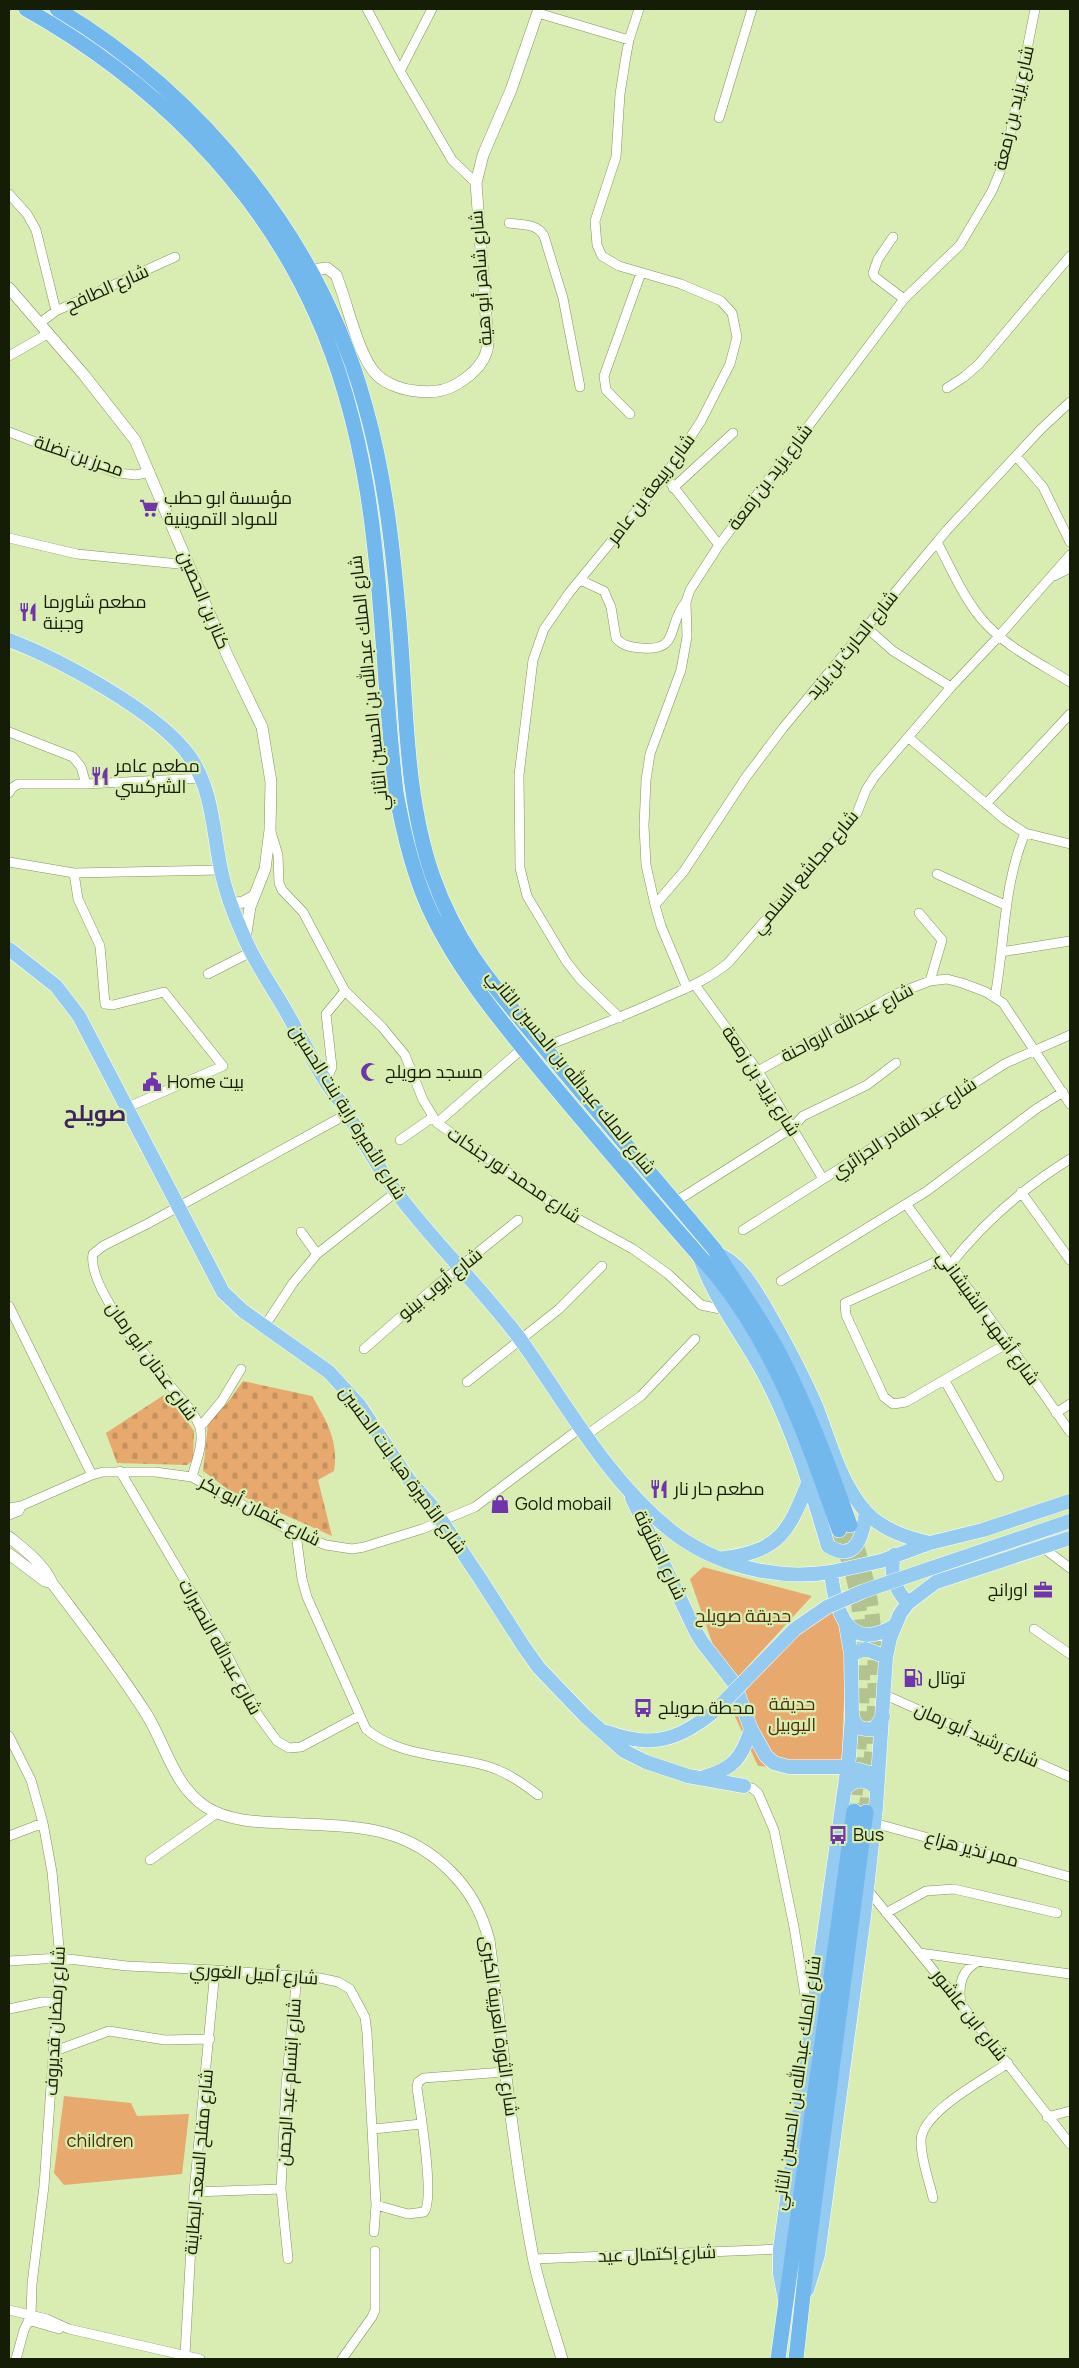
<svg xmlns="http://www.w3.org/2000/svg" width="1079" height="2368" font-family="Manrope,Cairo,sans-serif">
	<style>
		.cemetery { fill: url(#cemetery-stones) }
		.green { fill: #e7a96e }
		.lines { fill: none; stroke-linecap: round; stroke-linejoin: round }
		.trunk-tunnel { stroke: #b2c390; stroke-width: 15; stroke-dasharray: 15 8; stroke-linecap: butt }
		.minor-casing { stroke: #81935c; stroke-width: 10 }
		.tertiary-casing { stroke: #81935c; stroke-width: 12 }
		.primary-casing { stroke: #fff; stroke-width: 15 }
		.trunk-casing { stroke: #fff; stroke-width: 16 }
		.minor { stroke: #fff; stroke-width: 9 }
		.tertiary { stroke: #fff; stroke-width: 11 }
		.primary { stroke: #95caf1; stroke-width: 14 }
		.trunk { stroke: #72b8ec; stroke-width: 15 }
		.primary-bridge-casing { stroke: #fff; stroke-width: 15; stroke-linecap: butt }
		.primary-bridge { stroke: #95caf1; stroke-width: 14 }
		.labels { text-anchor: middle; stroke-width: 4.5; stroke-linejoin: round; paint-order: stroke }
		.street-label { font-size: 18px; fill: #161d07; stroke: #d9edb2 }
		.poi-label { font-size: 18px; fill: #161d07; stroke: #d9edb2; text-anchor: start }
		.park-label { font-size: 18px; fill: #4e2c05; stroke: #d9edb2 }
		.district-label { font-size: 22px; font-weight: bold; fill: #3f235d; stroke: #d9edb2 }
	</style>
	<defs>
		<pattern id="cemetery-stones" width="16" height="16" patternUnits="userSpaceOnUse" patternTransform="scale(1.25)"><rect width="16" height="16" fill="#e7a96e"/><path d="M2 7V4a2 2 0 0 1 4 0v3zM10 15v-3a2 2 0 0 1 4 0v3z" fill="#c5915e"/></pattern>
	</defs>
	<rect width="100%" height="100%" fill="#d9edb2"/>
	<path class="cemetery" d="M243,1381L312,1396C327,1421 339,1442 334,1471L318,1480L332,1536L229,1490L203,1471L208,1423L228,1402Z
		M167,1393L194,1431L193,1460L187,1465L117,1463L106,1433Z"/>
	<path class="green" d="M703,1567L812,1596L728,1688L690,1579Z
		M834,1611L846,1640L842,1760L837,1770L758,1766L731,1708C762,1671 791,1634 834,1611Z
		M64,2096L131,2103L137,2116L189,2114L182,2174L64,2185L54,2173Z"/>
	<g class="lines">
		<path class="trunk-tunnel" d="M850,1525C859,1554 869,1583 872,1614C879,1679 873,1746 866,1812
			M839,1530C846,1553 855,1577 858,1600C868,1670 859,1741 854,1811"/>
		<g class="minor-casing">
			<path id="minor" d="M367,9L400,71L452,160L476,183
				M538,13L629,40
				M400,71L432,9
				M719,118L752,9
				M9,194L27,214L36,230L56,311
				M509,223C522,225 537,223 544,236L563,298L580,387
				M893,237L878,259L873,273L875,277L904,299
				M40,323L56,311L175,257
				M9,356L49,333
				M947,388L964,377L979,364L1070,256
				M630,414L606,390L604,376L641,273
				M9,432L117,473L136,475L150,472
				M1016,456L1043,487L1070,542
				M665,476L719,545
				M673,488L733,433
				M9,538L77,554L189,565
				M937,542C952,570 965,602 987,625C1010,649 1043,665 1070,682
				M1054,576L1070,568
				M580,580L604,591L611,607L616,638C622,646 631,647 641,648C681,652 666,625 686,602
				M867,628L893,651L951,687
				M9,732L73,757L81,767L86,784
				M908,737L1004,819L1025,833L1070,844
				M9,793L12,788L18,784H86L202,778
				M986,804L1070,714
				M271,832L278,855L279,883L282,890L303,912L345,991L382,1027L405,1055L423,1100L437,1123L567,1213L633,1249L668,1274L701,1305L725,1310
				M9,862L74,873L221,870
				M74,873L78,899L100,946L105,1004L113,1005L164,992L223,1066L128,1107
				M937,874L1005,905
				M655,905L684,871L746,777L783,728L911,573L947,530L1040,430L1070,402
				M919,913L942,940L930,981
				M1001,952L1070,941
				M208,974L251,952
				M695,985L758,1071L823,1179
				M687,988L661,926L655,905L646,865L644,826L646,780L650,754L681,670L687,637L686,602L690,590L719,545L904,299L960,245L992,191L1005,160L1035,9
				M995,997C1005,941 1003,886 1025,833
				M620,1018L580,979L566,961L527,896L520,868L519,775L533,660L544,629L569,593L665,476L701,421L730,364L737,337L732,313L721,301L681,284L619,266L602,256L597,245L595,221L616,157L620,94L626,56L629,40L639,9
				M544,1047C586,1030 628,1015 668,996C690,987 710,978 728,963L845,829L857,813L866,790L875,776L951,687L999,636L1070,555
				M758,1071L896,994L930,981L947,979L962,983L986,992L1003,1003L1070,1104
				M326,1082L332,1067L326,1014L345,991
				M437,1123L523,1048
				M400,1140L433,1117
				M1021,1192L1070,1260
				M675,1202L792,1128L803,1116L867,1085L896,1063
				M906,1204L1008,1343L1070,1432
				M743,1230L1006,1063L1070,1035
				M301,1232L317,1254
				M944,1258L845,1303L846,1315L884,1397L893,1404L906,1402L1008,1343
				M950,1265C984,1222 1023,1188 1070,1159
				M781,1281L927,1191L1036,1109L1063,1092
				M9,1306L92,1475
				M264,1327L293,1283L317,1254L396,1192
				M364,1349L435,1287L518,1220
				M945,1381L999,1477
				M467,1382L559,1309L602,1266
				M1056,1413L1070,1404
				M200,1427L221,1402L241,1369
				M585,1436L641,1396L695,1339
				M120,1471L219,1639L258,1715L277,1741L289,1748L301,1747L359,1716
				M192,1477C196,1462 204,1443 200,1428C195,1412 179,1397 169,1384C148,1359 87,1286 93,1254L103,1246L147,1224L347,1114
				M9,1508L21,1506L92,1475L103,1472H155L192,1477L296,1534L326,1545L352,1549L364,1547L422,1529L475,1507L579,1429
				M9,1515L19,1511L21,1506
				M296,1534L302,1579L307,1597L366,1729C398,1757 449,1755 487,1766C507,1772 522,1783 538,1795
				M1042,1547L1070,1568
				M1034,1629L1070,1654
				M883,1694L1070,1777
				M9,1736L31,1780L43,1823L52,1872L60,1958L44,2186L32,2284L31,2316L24,2330L16,2359
				M744,1786L752,1788L758,1793L774,1830L794,1927L809,2020
				M874,1823L1070,1877
				M9,1836L43,1823
				M150,1860L217,1813
				M867,1889L961,2004L1070,2144
				M886,1913L926,1891L954,1889L1057,1913
				M920,1953L1070,1974
				M9,1961L60,1958L127,1966L215,1970L320,1978L338,1982L350,1989L365,2017L367,2033L376,2205L374,2232
				M961,2004C958,1985 961,1970 979,1961
				M9,2009L42,2002H58
				M55,2051L109,2031L165,2040L210,2039
				M1047,2117L1070,2111
				M374,2129L421,2124
				M194,2192L281,2189
				M933,2198C929,2180 921,2160 921,2141C921,2112 985,2079 1008,2063
				M376,2205L408,2214L424,2212C435,2200 420,2109 417,2088L418,2082L424,2078L504,2072
				M288,2259L281,2189L286,2085L297,1976
				M534,2259L780,2249
				M9,2310L47,2319L69,2329L200,2359
				M28,2320L59,2329
				M185,2355L194,2192L215,1970
				M342,2359L372,2317L375,2310V2251"/>
		</g>
		<g class="tertiary-casing">
			<path id="tertiary" d="M310,270L327,268L336,275C347,301 358,357 377,375C386,384 403,390 416,391C430,393 444,392 457,384C472,375 487,362 488,343L476,183L483,155L511,90L539,9
				M9,288L84,375L135,440L228,657L262,727L271,782L270,830L265,869L250,907L245,939
				M231,904L243,902L254,896
				M9,1537C25,1550 44,1564 52,1583C85,1627 118,1669 147,1715C166,1746 174,1786 206,1807C228,1821 257,1822 283,1823C348,1827 402,1822 451,1872C471,1892 482,1913 489,1940C503,2046 513,2152 533,2257C540,2291 552,2325 562,2359
				M9,1554L45,1581L52,1583"/>
		</g>
		<g class="primary-casing">
			<path id="primary" d="M9,640C59,659 160,713 190,757C213,791 213,832 221,870C226,894 235,917 245,939C256,965 273,988 287,1013C300,1036 312,1059 326,1082C332,1091 339,1100 345,1109C361,1137 377,1167 397,1193C435,1244 482,1288 520,1339C567,1405 606,1478 670,1530C714,1565 776,1581 831,1572
				M9,949L56,986L79,1016L223,1292L243,1311L329,1372L360,1406L409,1480L431,1505L481,1580L524,1647L539,1668L585,1716L624,1751L646,1762L688,1776L744,1786
				M716,1253C738,1261 752,1285 764,1305C783,1338 801,1371 816,1406C830,1441 840,1483 866,1512C882,1530 907,1538 930,1543
				M699,1255C713,1299 745,1337 766,1378C794,1432 811,1488 828,1546C857,1564 863,1534 866,1512
				M632,1498L696,1632L702,1642L734,1683L751,1729L766,1756L774,1763L789,1767H848L877,1775
				M894,1555C890,1574 894,1589 908,1603
				M724,1558C781,1551 789,1530 809,1481
				M894,1626C848,1654 835,1610 831,1572L881,1561L930,1543L983,1530L1070,1501
				M851,1654L866,1649L886,1657
				M852,1716C856,1728 861,1730 874,1729L883,1717
				M607,1732C652,1749 680,1740 717,1709
				M704,1777C733,1769 742,1758 751,1729
				M846,1788C855,1778 867,1779 876,1788
				M807,2290L818,2255L864,1916L876,1807L886,1657L890,1638L900,1614L908,1603L936,1582L1070,1538
				M785,2300L780,2274V2249L849,1757L852,1716L851,1654L846,1625"/>
		</g>
		<g class="trunk-casing">
			<path id="trunk" d="M26,9C149,78 258,183 316,314C341,369 357,430 367,490C383,590 384,692 396,792C403,831 412,870 428,906C457,970 504,1025 549,1080C604,1146 660,1211 717,1276C776,1349 809,1442 839,1530
				M57,9C203,96 320,241 365,405C384,472 392,540 398,608C407,698 403,791 433,877C460,953 500,993 549,1053C604,1120 660,1184 715,1250C736,1285 760,1317 779,1353C808,1409 829,1466 850,1525
				M778,2359L854,1811
				M796,2359L807,2259L866,1812"/>
		</g>
		<use href="#minor" class="minor"/>
		<use href="#tertiary" class="tertiary"/>
		<use href="#primary" class="primary"/>
		<use href="#trunk" class="trunk"/>
		<g class="primary-bridge-casing">
			<path id="primary-bridge" d="M717,1709L795,1629L827,1607L864,1591L1070,1521"/>
		</g>
		<use href="#primary-bridge" class="primary-bridge"/>
	</g>
	<defs>
		<g id="supermarket-bare" transform="scale(1.5)"><path d="M-6-5.5h2.5l.6 2H6L4.5 2H-2.5L-4.4-4H-6ZM-1.5 3.2a1.3 1.3 0 1 0 .1 0ZM3 3.2a1.3 1.3 0 1 0 .1 0Z" fill="#7135ab" stroke="#d9edb2" stroke-width="2.5" paint-order="stroke"/></g>
		<g id="restaurant-bare" transform="scale(1.5)"><path d="M-5-6h1v4h1v-4h1v4h1v-4h1v5L-1.5 .5V6h-2V.5L-5-1ZM5-6V6H3V1.5H1.5Q1.5-4 5-6Z" fill="#7135ab" stroke="#d9edb2" stroke-width="2.5" paint-order="stroke"/></g>
		<g id="mosque-bare" transform="scale(1.5)"><path d="M3.5-4.9A6 6 0 1 0 3.5 4.9A5 5 0 1 1 3.5-4.9Z" fill="#7135ab" stroke="#d9edb2" stroke-width="2.5" paint-order="stroke"/></g>
		<g id="civic-bare" transform="scale(1.5)"><path d="M-.6-6.5H3V-4.5H.6V-3L4-1V1h2V6H-6V1h2V-1L-.6-3ZM-1.2 2.5V6h2.4V2.5Z" fill="#7135ab" stroke="#d9edb2" stroke-width="2.5" paint-order="stroke"/></g>
		<g id="shop-bare" transform="scale(1.5)"><path d="M-5-2.5h2.3a2.7 3.5 0 0 1 5.4 0H5L5.5 6h-11ZM-1.5-2.5h3a1.5 2.3 0 0 0-3 0Z" fill="#7135ab" stroke="#d9edb2" stroke-width="2.5" paint-order="stroke"/></g>
		<g id="office-bare" transform="scale(1.5)"><path d="M-6-3h4V-5.5h4V-3h4V5H-6ZM-1-4.5V-3h2v-1.5ZM-6 0V1H6V0Z" fill="#7135ab" stroke="#d9edb2" stroke-width="2.5" paint-order="stroke"/></g>
		<g id="fuel-bare" transform="scale(1.5)"><path d="M-5.5-6h7V0h2V4h1.3V-2.5L3-4.5l.8-.8L6-3V5H2.5V1h-1V6h-7ZM-4.2-4.7v3.2H.2V-4.7Z" fill="#7135ab" stroke="#d9edb2" stroke-width="2.5" paint-order="stroke"/></g>
		<g id="bus-bare" transform="scale(1.5)"><path d="M-5-6H5V4H4V6H2V4H-2V6H-4V4H-5ZM-3.5-4V0h7V-4ZM-3.5 1.2v1.5H-2V1.2ZM2 1.2v1.5H3.5V1.2Z" fill="#7135ab" stroke="#d9edb2" stroke-width="2.5" paint-order="stroke"/></g>
	</defs>
	<g fill-rule="evenodd">
		<use href="#supermarket-bare" x="149" y="508"/>
		<use href="#restaurant-bare" x="28" y="612"/>
		<use href="#restaurant-bare" x="100" y="776"/>
		<use href="#mosque-bare" x="370" y="1072"/>
		<use href="#civic-bare" x="152" y="1082"/>
		<use href="#restaurant-bare" x="659" y="1489"/>
		<use href="#shop-bare" x="500" y="1504"/>
		<use href="#office-bare" x="1043" y="1590"/>
		<use href="#fuel-bare" x="913" y="1678"/>
		<use href="#bus-bare" x="643" y="1708"/>
		<use href="#bus-bare" x="838" y="1835"/>
	</g>
	<g class="labels">
		<g class="street-label">
			<text transform="translate(1014 108) rotate(-77)" y="6">شارع يزيد بن زمعة</text>
			<text transform="translate(481 278) rotate(-94)" y="6">شارع شاهر أبو هية</text>
			<text transform="translate(107 288) rotate(-24)" y="6">شارع الطافح</text>
			<text transform="translate(79 456) rotate(19)" y="6">محرز بن نضلة</text>
			<text transform="translate(770 477) rotate(-53)" y="6">شارع يزيد بن زمعة</text>
			<text transform="translate(651 489) rotate(-53)" y="6">شارع ربيعة بن عامر</text>
			<text transform="translate(204 600) rotate(67)" y="6">كناز بن الحصين</text>
			<text transform="translate(852 645) rotate(-51)" y="6">شارع الحارث بن يزيد</text>
			<text transform="translate(369 683) rotate(-96)" y="6">شارع الملك عبدالله بن الحسين الثاني</text>
			<text transform="translate(805 872) rotate(-50)" y="6">شارع مجاشع السلمي</text>
			<text transform="translate(847 1023) rotate(-28)" y="6">شارع عبدالله الرواحنة</text>
			<text transform="translate(571 1072) rotate(51)" y="6">شارع الملك عبدالله بن الحسين الثاني</text>
			<text transform="translate(761 1081) rotate(57)" y="6">شارع يزيد بن زمعة</text>
			<text transform="translate(348 1112) rotate(58)" y="6">شارع الأميرة راية بنت الحسين</text>
			<text transform="translate(904 1128) rotate(-33)" y="6">شارع عبد القادر الجزائري</text>
			<text transform="translate(514 1175) rotate(34)" y="6">شارع محمد نور جنكات</text>
			<text transform="translate(440 1284) rotate(-39)" y="6">شارع أيوب بينو</text>
			<text transform="translate(988 1318) rotate(54)" y="6">شارع أشهب الشيشاني</text>
			<text transform="translate(152 1361) rotate(54)" y="6">شارع عدنان أبو رمان</text>
			<text transform="translate(403 1470) rotate(54)" y="6">شارع الأميرة هيا بنت الحسين</text>
			<text transform="translate(260 1511) rotate(27)" y="6">شارع عثمان أبو بكر</text>
			<text transform="translate(660 1555) rotate(64)" y="6">شارع المثلوثة</text>
			<text transform="translate(220 1647) rotate(61)" y="6">شارع عبدالله النصيرات</text>
			<text transform="translate(977 1735) rotate(24)" y="6">شارع رشيد أبو رمان</text>
			<text transform="translate(972 1849) rotate(15)" y="6">ممر نذير هزاع</text>
			<text transform="translate(254 1974) rotate(4)" y="6">شارع أميل الغوري</text>
			<text transform="translate(970 2015) rotate(52)" y="6">شارع ابن عاشور</text>
			<text transform="translate(55 2021) rotate(-87)" y="6">شارع رمضان قديروف</text>
			<text transform="translate(499 2026) rotate(82)" y="6">شارع الثورة العربية الكبرى</text>
			<text transform="translate(289 2082) rotate(-86)" y="6">شارع ابتسام عبد الرحمن</text>
			<text transform="translate(797 2083) rotate(-82)" y="6">شارع الملك عبدالله بن الحسين الثاني</text>
			<text transform="translate(199 2162) rotate(-85)" y="6">شارع مفلح السعد البطاينة</text>
			<text transform="translate(657 2254) rotate(-2)" y="6">شارع إكتمال عيد</text>
		</g>
		<g class="poi-label">
			<text x="164" y="504">مؤسسة ابو حطب<tspan x="164" dy="21">للمواد التموينية</tspan></text>
			<text x="43" y="608">مطعم شاورما<tspan x="43" dy="21">وجبنة</tspan></text>
			<text x="115" y="772">مطعم عامر<tspan x="115" dy="21">الشركسي</tspan></text>
			<text x="385" y="1078">مسجد صويلح</text>
			<text x="167" y="1088">Home بيت</text>
			<text x="674" y="1495">مطعم حار نار</text>
			<text x="515" y="1510">Gold mobail</text>
			<text x="1028" y="1596" text-anchor="end">اورانج</text>
			<text x="928" y="1684">توتال</text>
			<text x="658" y="1714">محطة صويلح</text>
			<text x="853" y="1841">Bus</text>
		</g>
		<g class="park-label">
			<text x="743" y="1622">حديقة صويلح</text>
			<text x="792" y="1710">حديقة<tspan x="792" dy="21">اليوبيل</tspan></text>
			<text x="100" y="2147">children</text>
		</g>
		<g class="district-label">
			<text x="95" y="1121">صويلح</text>
		</g>
	</g>
	<rect width="1079" height="2368" fill="none" stroke="#161d07" stroke-width="20"/>
</svg>
